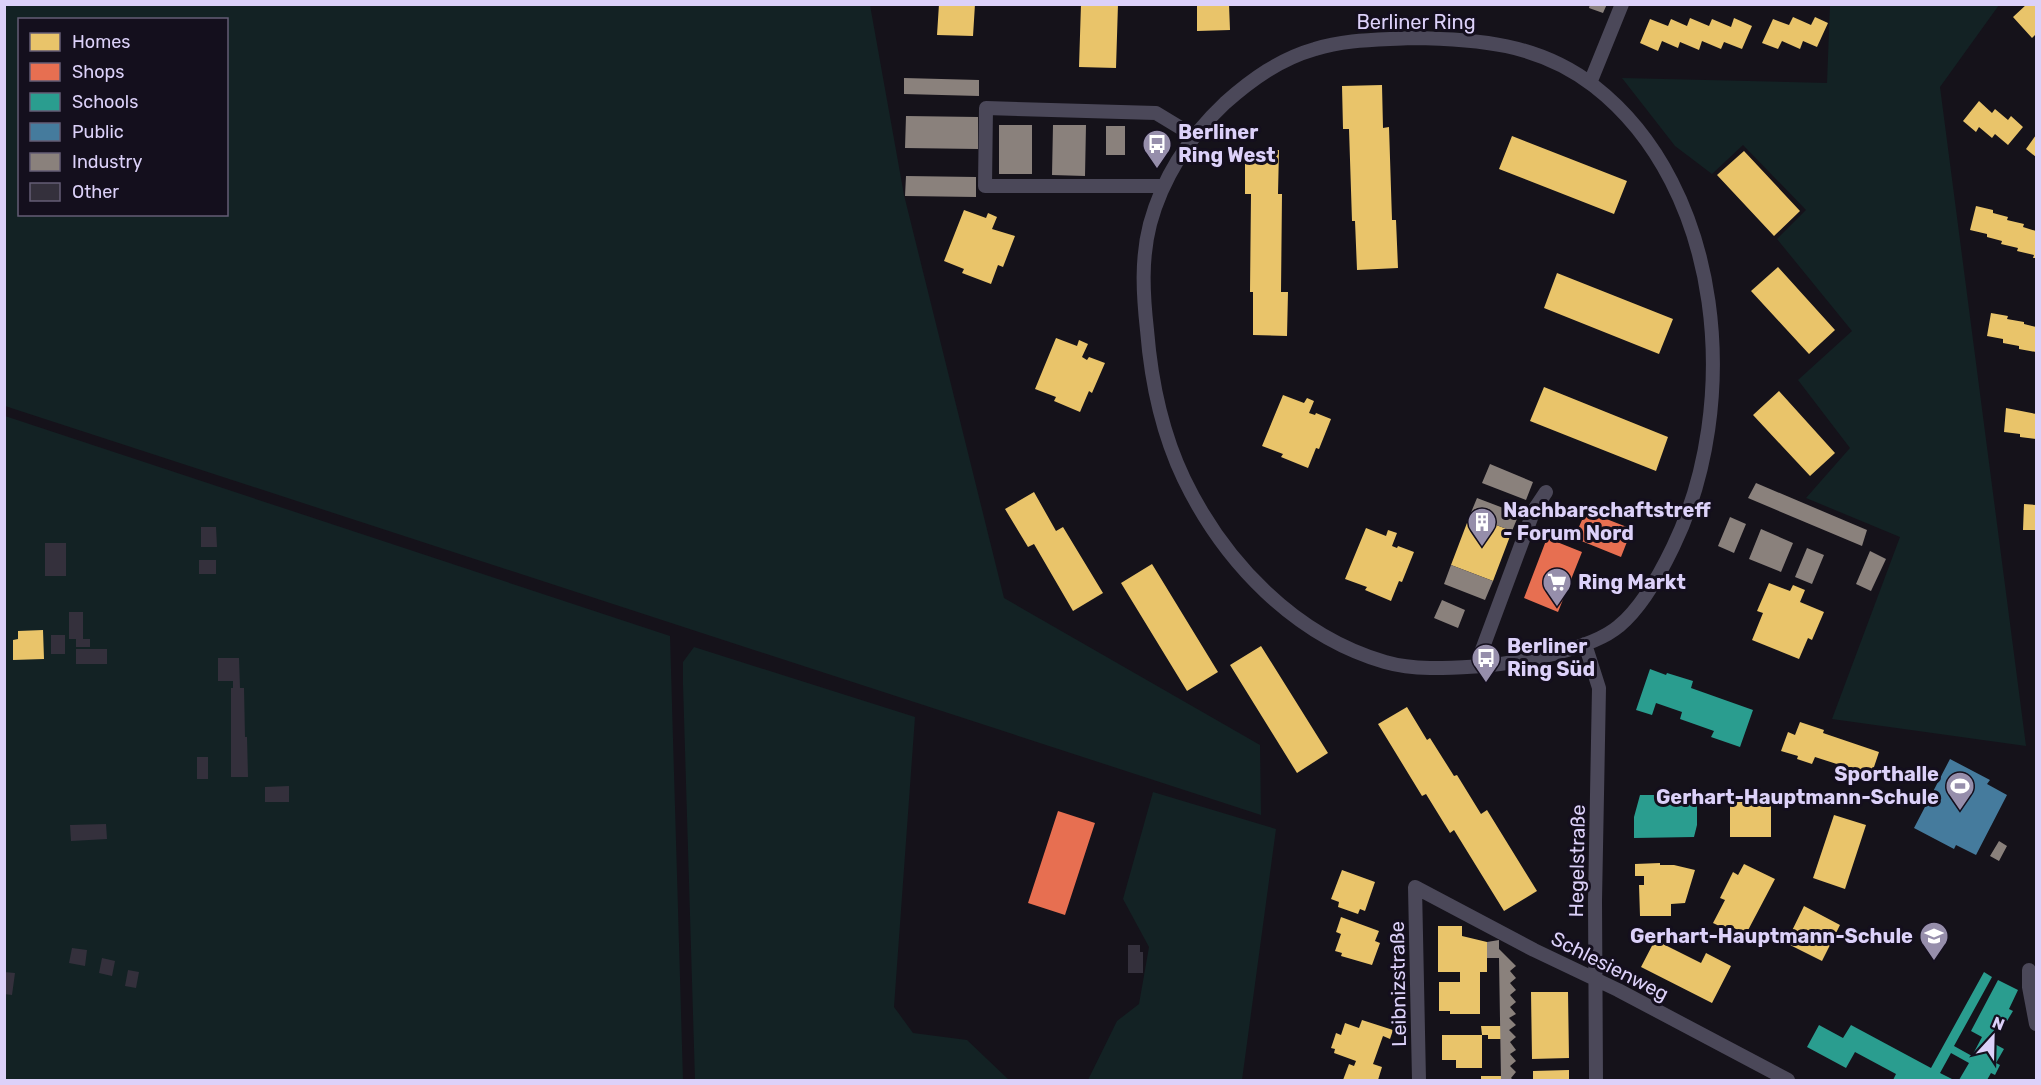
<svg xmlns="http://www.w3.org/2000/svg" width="2041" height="1085" font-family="Rubik,sans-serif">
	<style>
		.green { fill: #132224; fill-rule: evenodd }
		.homes { fill: #e9c46a }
		.shops { fill: #e76f51 }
		.schools { fill: #2a9d8f }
		.public { fill: #457b9d }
		.industry { fill: #8a817c }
		.building { fill: #34303c }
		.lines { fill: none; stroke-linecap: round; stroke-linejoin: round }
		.street { stroke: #4b4859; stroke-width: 14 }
		.labels { text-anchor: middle; stroke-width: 6; stroke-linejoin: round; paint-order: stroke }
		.street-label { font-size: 20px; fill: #dcd1f9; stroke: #140f1d }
		.poi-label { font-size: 20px; font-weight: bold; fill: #dcd1f9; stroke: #140f1d; text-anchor: start }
	</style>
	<rect width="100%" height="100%" fill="#15121a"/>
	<path class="green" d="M5,4L870,5L904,195L1004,598L1260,745L1261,815L5,406ZM20,20H226V214H20Z
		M1830,5H1999L1940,87L2026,746L1832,719L1900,537L1806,498L1850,448L1798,380L1852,331L1777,239L1806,210L1743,145L1712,174L1675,146L1622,78L1827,83Z
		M5,416L670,636L683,1080H5Z
		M694,647L915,717L894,1007L913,1033L967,1040L1009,1080H695L683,684V662Z
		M1153,792L1276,829L1242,1080H1088L1117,1021L1139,1004L1149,947L1123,899Z"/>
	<path class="homes" d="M939,4H975L973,36L937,35Z
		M1081,4H1118L1116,68L1079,67Z
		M1197,4H1229L1230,30L1197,31Z
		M2027,4H2034L2036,8V37L2035,35L2032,38L2013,17Z
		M1793,17L1811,25L1815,17L1828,23L1817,47L1803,41L1800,49L1782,41L1778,49L1762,43L1773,19L1789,25Z
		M1690,18L1709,26L1712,19L1731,27L1734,18L1752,26L1742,49L1724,42L1721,49L1702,41L1699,50L1680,42L1678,48L1662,41L1658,51L1640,43L1650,19L1668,26L1671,19L1687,26Z
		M1382,85L1383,128L1389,127L1392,220H1396L1398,268L1357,270L1355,221H1352L1349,129H1343L1342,86Z
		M1979,101L1992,113L1995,109L2008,120L2011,116L2023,127L2008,145L1995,134L1992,138L1979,127L1976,132L1963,121Z
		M2036,135V157L2026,149Z
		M1512,136L1627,181L1614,214L1499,169Z
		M1245,150H1279L1278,194H1282L1281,292H1288L1287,336L1253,335V292H1250L1251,194H1245Z
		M1744,151L1800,211L1774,236L1717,175Z
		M1976,206L1993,210V213L2008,217L2007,220L2024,224L2023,227L2036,231V258H2033L2034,255L2017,251L2018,248L2001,244L2002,241L1987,237V234L1970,230Z
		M964,210L986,218L988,213L997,217L992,229L1015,236L1003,267L998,265L991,284L962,273L964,269L944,261Z
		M1778,267L1835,330L1809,354L1751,291Z
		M1557,273L1673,319L1659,354L1544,308Z
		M1991,313L2008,316L2007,319L2024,322V324L2036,327V352L2019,349V346L2003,343V339L1987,336Z
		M1056,338L1077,346L1079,340L1088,344L1082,357L1087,360L1089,357L1105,363L1092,393L1089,391L1080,412L1054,401L1056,397L1035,389Z
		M1544,387L1668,437L1656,471L1530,421Z
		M1779,391L1835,453L1810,476L1753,415Z
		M1283,395L1304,403L1307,398L1314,401L1309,413L1315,415L1316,413L1331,419L1319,449L1316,448L1308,468L1281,457L1283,454L1262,446Z
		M2006,408L2036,414V439L2020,437V434L2004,432Z
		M1034,492L1056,531L1063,527L1103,593L1073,611L1034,544L1028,547L1005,509Z
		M2024,504L2036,505V530H2023Z
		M1470,515L1512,531L1493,581L1451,565Z
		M1366,528L1386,536L1388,530L1397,533L1392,546L1397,548L1398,546L1414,552L1402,582L1399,581L1391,601L1365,590L1367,587L1345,579Z
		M1152,564L1218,672L1187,691L1121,583Z
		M1769,583L1790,591L1793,585L1805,590L1800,602L1824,612L1812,640L1808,638L1799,659L1752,640L1763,613L1757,611Z
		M43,630L44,659L13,660V640L18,639V631Z
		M1261,646L1328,753L1297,773L1230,665Z
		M1407,707L1427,740L1430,738L1454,776L1457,775L1481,814L1487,810L1537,891L1504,911L1454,830L1450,833L1426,794L1422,796L1378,724Z
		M1800,722L1824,730L1823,733L1879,752L1871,776L1857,771L1855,779L1840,774L1843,766L1815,757L1812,764L1797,759L1798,756L1781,751L1788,732L1795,735Z
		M1730,796H1771V837H1730Z
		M1834,815L1866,825L1845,889L1813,878Z
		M1660,863V865H1674L1695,870L1685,903L1671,904V916H1640L1639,885H1644V876H1635V864Z
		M1744,864L1775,879L1746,934L1734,928L1732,932L1713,923L1725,900L1720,898L1733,872L1738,875Z
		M1342,870L1375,882L1365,911L1360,909L1358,914L1338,907L1339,902L1331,899Z
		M1804,906L1840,925L1822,961L1786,943Z
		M1341,917L1379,931L1375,941L1380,943L1372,965L1341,956L1342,953L1335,951L1341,934L1336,932Z
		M1438,926H1462V936L1487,942V972H1480V1014H1450V1011H1439V982H1460V972H1438Z
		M1655,940L1701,963L1706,953L1731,966L1712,1003L1641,967Z
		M1531,992H1568L1569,1058L1532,1059Z
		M1362,1020L1393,1030L1390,1039L1383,1036L1373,1064L1382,1067L1378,1080H1343L1349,1064L1354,1066L1356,1061L1334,1053L1335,1049L1331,1048L1336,1033L1341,1035L1345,1023L1359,1028Z
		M1481,1026H1501V1039H1488V1035H1482V1068H1456V1060H1442V1035H1482Z
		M1569,1070V1080H1533V1071Z
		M1481,1076H1501V1080H1481Z"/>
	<path class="shops" d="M1586,511L1632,529L1621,557L1574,538Z
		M1547,538L1582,552L1558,612L1524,598Z
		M1058,811L1095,823L1065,915L1028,903Z"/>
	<path class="schools" d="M1650,669L1666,675L1667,673L1693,681L1691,688L1753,710L1740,747L1711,737L1714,731L1680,719L1682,712L1656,703L1652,715L1636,710Z
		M1640,795H1697V825L1694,837L1634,838V817Z
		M1984,972L1992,977L1954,1046L1972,1056L1982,1037L1971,1031L1998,980L2018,990L2009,1009L2013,1011L2007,1021L2003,1019L1991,1042L2004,1049L1996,1063L2000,1065L1995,1075L1991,1073L1987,1080H1959L1969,1063L1951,1053L1940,1073L1954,1080H1893L1896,1074L1855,1052L1846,1068L1807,1047L1819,1025L1843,1038L1851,1025L1931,1068Z"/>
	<path class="public" d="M1950,759L1990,780L1987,784L2007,795L1976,855L1956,845L1954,849L1914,828Z"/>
	<path class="industry" d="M1590,4H1607L1603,13L1589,8Z
		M904,78L979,80V96L904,94Z
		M906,116L978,117V149L905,148Z
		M999,125H1032V174H999Z
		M1053,125H1086L1085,176L1052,175Z
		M1106,126H1125V155H1106Z
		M906,176L976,177V197L905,196Z
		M1490,464L1533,482L1526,500L1482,483Z
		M1756,483L1867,530L1862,546L1748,498Z
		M1477,498L1519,514L1512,531L1470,515Z
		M1730,517L1746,524L1734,553L1718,546Z
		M1761,529L1793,543L1781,572L1749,559Z
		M1807,548L1824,555L1812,584L1795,577Z
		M1870,551L1886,559L1871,591L1856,584Z
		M1451,565L1493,581L1485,600L1444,584Z
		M1442,600L1465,610L1458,628L1434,618Z
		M1999,841L2007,846L1999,861L1990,856Z
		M1499,940V949L1516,966L1510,971L1516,978L1510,983L1516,990L1510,995L1516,1002L1510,1007L1516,1014L1509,1018L1516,1025L1509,1030L1516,1037L1510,1042L1516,1050L1510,1054L1516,1061L1510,1066L1516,1072L1511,1078L1513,1080H1501L1499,958H1487V942Z"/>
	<path class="building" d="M201,527H216L217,547H201Z
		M45,543H66V576H45Z
		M199,560H216V574H199Z
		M69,612H83V639H90V647H76V639H69Z
		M51,635H65V654H51Z
		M76,649H107V664H76Z
		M218,658H239L240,688H244L245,737H247L248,777H231V688H233V681H218Z
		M197,757H208V779H197Z
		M289,786V802H265V787Z
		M106,824L107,839L71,841L70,825Z
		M1128,945H1140V952H1143V973H1128Z
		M72,948L87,950L85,966L69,963Z
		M102,958L115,961L112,976L99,973Z
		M128,970L139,972L136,988L125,986Z
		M4,972L15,973L12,995L4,994Z"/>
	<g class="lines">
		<path class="street" d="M1411,38C1477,39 1539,43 1594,86C1725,188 1742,405 1673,547C1661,572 1641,608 1619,626C1591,650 1518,663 1481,666C1450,668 1416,671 1385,662C1295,636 1224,562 1184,479C1162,433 1151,380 1147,330C1143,294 1141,259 1150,224C1163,176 1189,137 1225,103C1252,79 1280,59 1315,49C1346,39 1379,40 1411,38Z
			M1590,83L1622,4
			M1163,186H985L986,108L1156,113L1194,136
			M1585,644L1599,688L1595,901L1596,1080
			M1476,666L1534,510L1546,492
			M2029,970V987L2036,1024
			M1419,1080L1415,887L1534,950L1618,990L1788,1080"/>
	</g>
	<defs>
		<g id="bus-pin" transform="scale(1.5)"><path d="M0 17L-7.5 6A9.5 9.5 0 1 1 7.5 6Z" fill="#968eab" stroke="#140f1d"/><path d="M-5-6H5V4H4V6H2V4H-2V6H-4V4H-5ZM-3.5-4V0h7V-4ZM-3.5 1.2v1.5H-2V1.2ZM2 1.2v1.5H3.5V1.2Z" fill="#fff"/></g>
		<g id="building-pin" transform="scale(1.5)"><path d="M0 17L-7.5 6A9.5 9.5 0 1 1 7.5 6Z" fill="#968eab" stroke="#140f1d"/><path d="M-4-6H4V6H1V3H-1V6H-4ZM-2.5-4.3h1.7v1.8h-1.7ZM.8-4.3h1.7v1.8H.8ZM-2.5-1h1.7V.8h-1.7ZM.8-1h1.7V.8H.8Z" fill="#fff"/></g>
		<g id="supermarket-pin" transform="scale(1.5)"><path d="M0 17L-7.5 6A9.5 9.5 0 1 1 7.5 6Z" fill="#968eab" stroke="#140f1d"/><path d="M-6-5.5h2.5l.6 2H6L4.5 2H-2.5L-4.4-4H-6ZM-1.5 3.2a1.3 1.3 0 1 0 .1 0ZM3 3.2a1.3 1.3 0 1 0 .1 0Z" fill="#fff"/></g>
		<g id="stadium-pin" transform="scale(1.5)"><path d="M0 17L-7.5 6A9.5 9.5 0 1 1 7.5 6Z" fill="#968eab" stroke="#140f1d"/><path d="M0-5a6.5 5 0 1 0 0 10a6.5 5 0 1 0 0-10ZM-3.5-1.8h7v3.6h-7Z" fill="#fff"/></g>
		<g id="school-pin" transform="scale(1.5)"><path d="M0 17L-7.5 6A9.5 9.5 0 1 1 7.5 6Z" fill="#968eab" stroke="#140f1d"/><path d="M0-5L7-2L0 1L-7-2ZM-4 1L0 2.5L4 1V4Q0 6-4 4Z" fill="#fff"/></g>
	</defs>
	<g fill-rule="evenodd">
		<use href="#bus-pin" x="1157" y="144"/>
		<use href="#building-pin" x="1482" y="522"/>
		<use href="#supermarket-pin" x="1557" y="582"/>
		<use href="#bus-pin" x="1486" y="658"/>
		<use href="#stadium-pin" x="1960" y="786"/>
		<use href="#school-pin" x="1934" y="936"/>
	</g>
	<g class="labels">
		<g class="street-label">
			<text x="1416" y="29">Berliner Ring</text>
			<text transform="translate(1577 861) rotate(-89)" y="7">Hegelstraße</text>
			<text transform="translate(1610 966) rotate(27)" y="7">Schlesienweg</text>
			<text transform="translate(1398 984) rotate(-91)" y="7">Leibnizstraße</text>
		</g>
		<g class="poi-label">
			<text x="1178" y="139">Berliner<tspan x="1178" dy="23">Ring West</tspan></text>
			<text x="1503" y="517">Nachbarschaftstreff<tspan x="1503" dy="23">- Forum Nord</tspan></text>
			<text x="1578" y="589">Ring Markt</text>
			<text x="1507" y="653">Berliner<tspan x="1507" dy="23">Ring Süd</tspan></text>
			<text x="1939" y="781" text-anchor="end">Sporthalle<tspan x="1939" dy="23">Gerhart-Hauptmann-Schule</tspan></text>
			<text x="1913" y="943" text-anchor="end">Gerhart-Hauptmann-Schule</text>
		</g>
	</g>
	<rect width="2041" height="1085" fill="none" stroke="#dcd1f9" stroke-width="12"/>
	<rect x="18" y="18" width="210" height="198" fill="#140f1d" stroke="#645d75" stroke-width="1.5"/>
	<rect x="30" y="33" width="30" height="18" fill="#e9c46a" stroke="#645d75" stroke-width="1.5"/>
	<text x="72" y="48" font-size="18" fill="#dcd1f9">Homes</text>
	<rect x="30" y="63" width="30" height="18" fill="#e76f51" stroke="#645d75" stroke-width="1.5"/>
	<text x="72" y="78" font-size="18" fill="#dcd1f9">Shops</text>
	<rect x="30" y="93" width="30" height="18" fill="#2a9d8f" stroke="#645d75" stroke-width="1.5"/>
	<text x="72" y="108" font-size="18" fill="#dcd1f9">Schools</text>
	<rect x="30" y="123" width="30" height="18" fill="#457b9d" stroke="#645d75" stroke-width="1.5"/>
	<text x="72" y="138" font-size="18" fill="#dcd1f9">Public</text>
	<rect x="30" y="153" width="30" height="18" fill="#8a817c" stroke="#645d75" stroke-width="1.5"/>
	<text x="72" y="168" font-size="18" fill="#dcd1f9">Industry</text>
	<rect x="30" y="183" width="30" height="18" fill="#34303c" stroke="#645d75" stroke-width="1.5"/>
	<text x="72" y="198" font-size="18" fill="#dcd1f9">Other</text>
	<g transform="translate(1993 1037) rotate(22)" stroke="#140f1d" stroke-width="4.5" paint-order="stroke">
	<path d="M0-4.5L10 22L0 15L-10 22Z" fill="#dcd1f9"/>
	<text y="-9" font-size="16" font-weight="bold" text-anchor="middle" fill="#dcd1f9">N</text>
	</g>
</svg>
